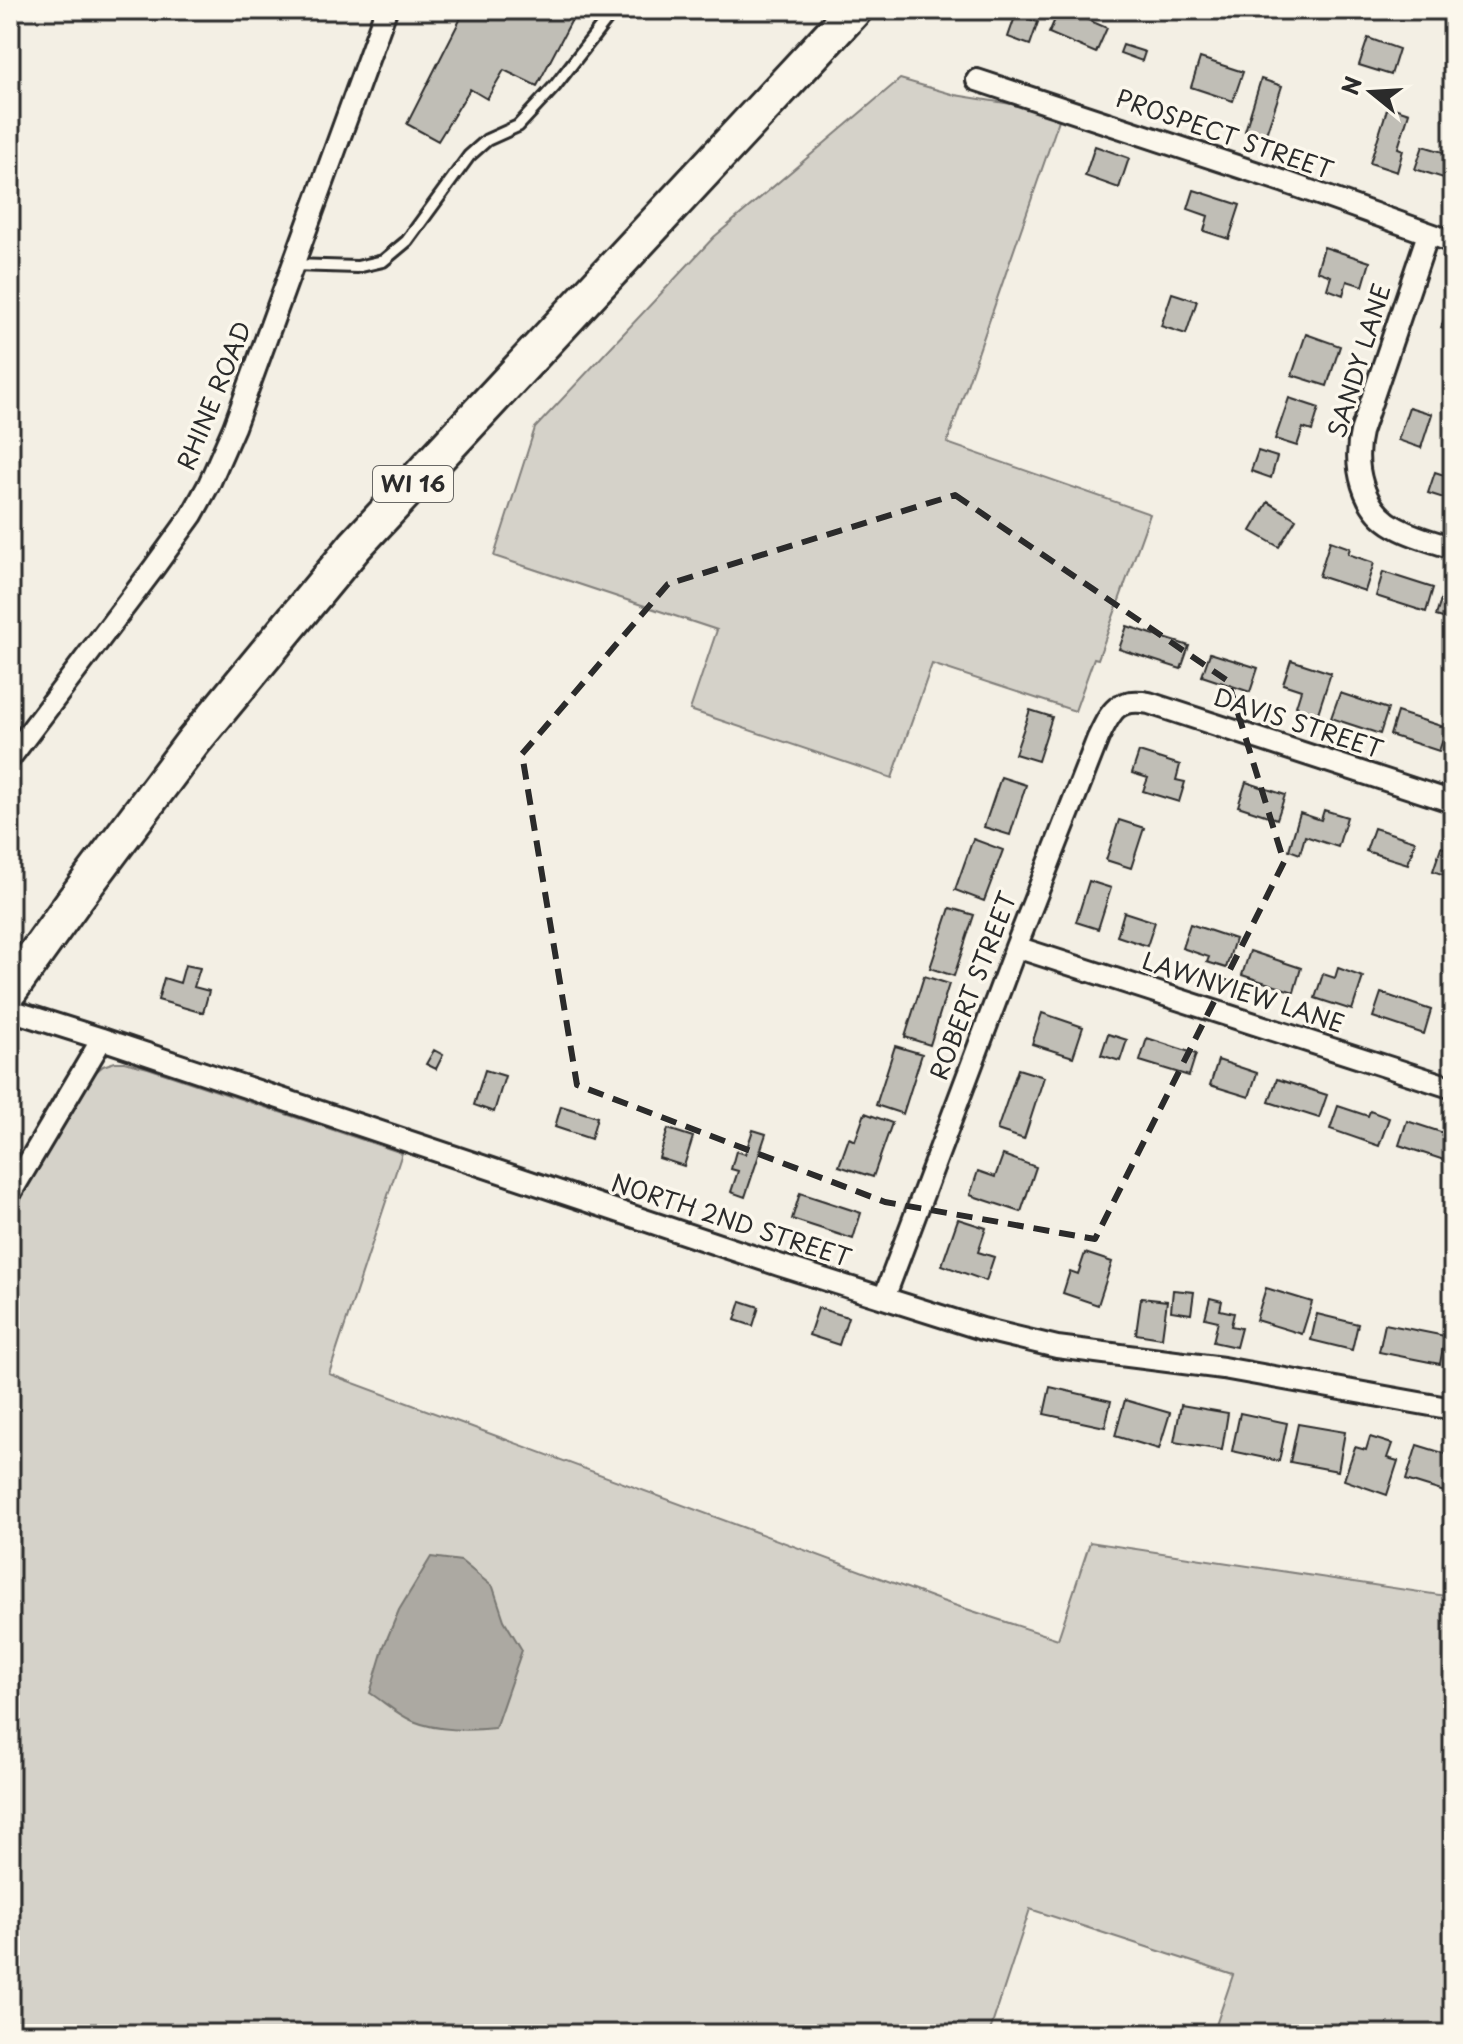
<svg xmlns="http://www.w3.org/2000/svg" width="1463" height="2044" font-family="'Playpen Sans',sans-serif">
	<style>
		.green { fill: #d5d2c9; stroke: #807e7a; stroke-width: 2 }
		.water { fill: #aca9a2; stroke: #787772; stroke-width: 2 }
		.building { fill: #c0beb6; stroke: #2b2b2b; stroke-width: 2 }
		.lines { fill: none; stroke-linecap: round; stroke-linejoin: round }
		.service-casing { stroke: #2b2b2b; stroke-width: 16 }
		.minor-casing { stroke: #2b2b2b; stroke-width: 26 }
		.trunk-casing { stroke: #2b2b2b; stroke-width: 40 }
		.service { stroke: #fbf7ec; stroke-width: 10 }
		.minor { stroke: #fbf7ec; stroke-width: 20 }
		.trunk { stroke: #fbf7ec; stroke-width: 34 }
		.marked { fill: none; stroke: #2b2b2b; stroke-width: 6; stroke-dasharray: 16 10; stroke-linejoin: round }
		.labels { text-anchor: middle; stroke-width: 7; stroke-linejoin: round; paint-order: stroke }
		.shield { fill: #fbf7ec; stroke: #696865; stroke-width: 2 }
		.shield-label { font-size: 22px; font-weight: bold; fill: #2b2b2b }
		.street-label { font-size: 24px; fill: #2b2b2b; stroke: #fbf7ec }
	</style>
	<rect width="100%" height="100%" fill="#f3efe4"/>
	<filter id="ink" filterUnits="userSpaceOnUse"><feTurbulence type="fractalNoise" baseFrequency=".0125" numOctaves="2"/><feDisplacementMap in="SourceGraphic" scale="16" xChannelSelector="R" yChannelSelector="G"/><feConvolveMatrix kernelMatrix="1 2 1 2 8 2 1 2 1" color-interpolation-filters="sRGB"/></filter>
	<g filter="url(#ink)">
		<path class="green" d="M900,79L955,95L1030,107L1060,117L947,443L1150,514L1098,659L1094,658L1075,711L932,664L892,778L690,710L717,630L494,556L535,428L714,237Z
			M115,1062H124L148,1068L402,1153L329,1374L942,1601L1058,1639L1090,1542L1453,1597V2034H1213L1233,1975L1030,1909L989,2034H10V1206L75,1095L91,1076L103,1066Z"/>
		<path class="water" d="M431,1557L461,1561L493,1587L504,1620L522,1650L495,1728C470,1731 437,1731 413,1721C398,1715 384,1702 370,1693L384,1646L399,1610Z"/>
		<path class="building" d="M465,10H577L537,86L504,70L487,99L470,89L438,141L407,124Z
			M1059,10H1065L1107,28L1096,53L1049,33Z
			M1016,14L1038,22L1030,45L1008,37Z
			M1368,38L1399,49L1391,75L1359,65Z
			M1123,45L1145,52L1142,61L1120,53Z
			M1200,58L1243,72L1233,101L1191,87Z
			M1261,79L1282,86L1265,137L1245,131Z
			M1388,106L1409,113L1398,148L1403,150L1397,172L1370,163Z
			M1095,146L1129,158L1119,188L1085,176Z
			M1423,146L1453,155V181L1415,169Z
			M1194,190L1240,205L1229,239L1204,231L1208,216L1188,209Z
			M1324,247L1370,262L1363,286L1347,281L1343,295L1327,289L1331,276L1317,271Z
			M1453,291V332L1441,328Z
			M1172,293L1197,301L1186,334L1161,326Z
			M1306,334L1340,346L1327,386L1292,375Z
			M1289,398L1319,408L1312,431L1303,428L1297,446L1275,439Z
			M1409,407L1432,414L1421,448L1398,440Z
			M1258,451L1277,457L1271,478L1251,471Z
			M1435,472L1453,478V501L1428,493Z
			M1268,502L1296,519L1279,547L1251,531Z
			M1330,541L1350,548L1348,554L1374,563L1365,591L1319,576Z
			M1383,572L1433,588L1426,612L1376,596Z
			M1444,590L1453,593V621L1436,616Z
			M1127,626L1189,646L1181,669L1119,649Z
			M1210,653L1258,668L1250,692L1202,676Z
			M1291,660L1331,673L1318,713L1296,706L1301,690L1283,684Z
			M1340,693L1388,709L1380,734L1331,718Z
			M1030,710L1052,717L1038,761L1015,754Z
			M1397,712L1447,728L1439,751L1390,735Z
			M1139,752L1180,765L1176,780L1185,782L1179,802L1143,791L1148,778L1132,773Z
			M1001,777L1026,785L1010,835L984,827Z
			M1246,782L1285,795L1277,819L1238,806Z
			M1324,810L1347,817L1338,847L1305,836L1300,854L1289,850L1300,813L1321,820Z
			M1119,820L1144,828L1131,868L1106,860Z
			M1374,828L1415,841L1408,864L1366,851Z
			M973,839L1003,850L984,901L955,890Z
			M1441,847L1453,851V878L1433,871Z
			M1089,881L1111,888L1098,929L1076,922Z
			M950,908L974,915L954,976L930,968Z
			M1124,912L1155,922L1147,946L1117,936Z
			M1190,924L1235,939L1226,968L1207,962L1209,957L1182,948Z
			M1250,951L1301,968L1294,992L1242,975Z
			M185,965L200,968L194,987L209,991L203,1013L158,1000L164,978L180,983Z
			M1338,968L1363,977L1352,1010L1315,998L1323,974L1335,978Z
			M924,976L949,984L930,1045L905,1037Z
			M1381,993L1431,1010L1424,1034L1373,1017Z
			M1042,1013L1083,1027L1073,1057L1032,1044Z
			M1108,1034L1127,1040L1120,1061L1101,1055Z
			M1147,1038L1196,1054L1189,1076L1140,1061Z
			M895,1046L922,1054L903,1114L876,1105Z
			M434,1050L443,1055L436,1069L426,1064Z
			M1218,1060L1257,1073L1249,1097L1210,1085Z
			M1018,1069L1044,1077L1024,1139L997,1130Z
			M485,1070L505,1076L494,1112L474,1105Z
			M1277,1079L1327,1095L1319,1118L1269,1102Z
			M561,1106L597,1117L591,1139L555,1127Z
			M1338,1106L1368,1116L1370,1111L1389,1118L1379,1146L1330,1129Z
			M865,1113L892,1123L873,1177L839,1166L849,1138L855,1141Z
			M1407,1121L1453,1136V1144L1447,1161L1399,1145Z
			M668,1129L693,1137L684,1166L659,1158Z
			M753,1130L766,1134L745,1197L731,1192L738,1171L731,1169L736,1151L745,1154Z
			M1003,1155L1036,1167L1021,1212L970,1195L978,1171L995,1177Z
			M800,1193L861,1213L853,1239L792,1219Z
			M958,1219L986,1228L978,1252L994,1257L986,1281L942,1265Z
			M1085,1253L1112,1262L1098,1305L1063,1293L1070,1271L1078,1274Z
			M1266,1288L1312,1302L1302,1334L1256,1320Z
			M1173,1290L1194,1292L1191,1314L1171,1311Z
			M1141,1298L1167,1301L1162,1338L1136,1334Z
			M1210,1298L1222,1301L1220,1310L1234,1313L1231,1326L1241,1328L1236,1347L1213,1342L1218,1321L1205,1318Z
			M741,1301L759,1307L753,1326L735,1320Z
			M818,1308L848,1317L839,1345L809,1335Z
			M1317,1314L1358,1324L1352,1350L1311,1340Z
			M1385,1324L1445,1336L1440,1364L1379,1352Z
			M1050,1387L1111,1401L1105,1427L1044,1414Z
			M1125,1400L1170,1413L1159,1449L1115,1436Z
			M1181,1405L1228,1413L1222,1450L1174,1442Z
			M1240,1413L1287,1423L1279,1461L1232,1451Z
			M1298,1424L1345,1432L1338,1471L1290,1462Z
			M1370,1437L1392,1444L1387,1458L1398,1461L1387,1495L1344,1480L1355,1447L1366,1450Z
			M1417,1445L1453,1456V1488L1451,1494L1406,1480Z"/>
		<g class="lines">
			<g class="service-casing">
				<path id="service" d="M293,265L357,267L383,261L407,241L469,156L487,140L518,126L555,86L614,10"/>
			</g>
			<g class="minor-casing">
				<path id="minor" d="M977,80L1285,182L1453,242
					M1428,234L1361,432C1353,465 1362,508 1394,526C1412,537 1433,541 1453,548
					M10,758L153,569L192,515L209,484L234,427L386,10
					M1016,947L1453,1088
					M10,1010L102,1039L779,1265L982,1329L1057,1347L1223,1368L1453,1409
					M10,1194L102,1039
					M884,1298L1016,947L1098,738C1111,711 1117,697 1149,703L1453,802"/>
			</g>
			<g class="trunk-casing">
				<path id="trunk" d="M10,990L73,902L193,742L355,546L854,10"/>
			</g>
			<use href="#service" class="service"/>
			<use href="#minor" class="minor"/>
			<use href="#trunk" class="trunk"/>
		</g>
	</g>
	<path class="marked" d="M955,495L1228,681L1284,862L1095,1239L885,1202L577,1085L522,754L668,584Z"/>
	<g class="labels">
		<rect class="shield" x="373" y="466" width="80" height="36" rx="6"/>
		<g class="shield-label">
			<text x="413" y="492">WI 16</text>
		</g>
		<g class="street-label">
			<text transform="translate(1224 135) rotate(19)" y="8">PROSPECT STREET</text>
			<text transform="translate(1360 361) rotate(-73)" y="8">SANDY LANE</text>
			<text transform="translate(215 396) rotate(-68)" y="8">RHINE ROAD</text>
			<text transform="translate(1298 724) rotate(18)" y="8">DAVIS STREET</text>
			<text transform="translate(974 986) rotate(-69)" y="8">ROBERT STREET</text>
			<text transform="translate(1243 993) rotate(18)" y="8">LAWNVIEW LANE</text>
			<text transform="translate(731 1221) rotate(18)" y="8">NORTH 2ND STREET</text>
		</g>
	</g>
	<rect width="1463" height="2044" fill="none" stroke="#fbf7ec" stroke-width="40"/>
	<rect x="20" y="20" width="1423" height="2004" fill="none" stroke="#2b2b2b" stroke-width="3" filter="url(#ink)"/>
	<g transform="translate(1371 92) rotate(288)" stroke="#fbf7ec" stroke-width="6" paint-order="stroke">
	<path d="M0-6L14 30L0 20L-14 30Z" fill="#2b2b2b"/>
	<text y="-12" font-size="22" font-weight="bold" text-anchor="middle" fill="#2b2b2b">N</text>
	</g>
</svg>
